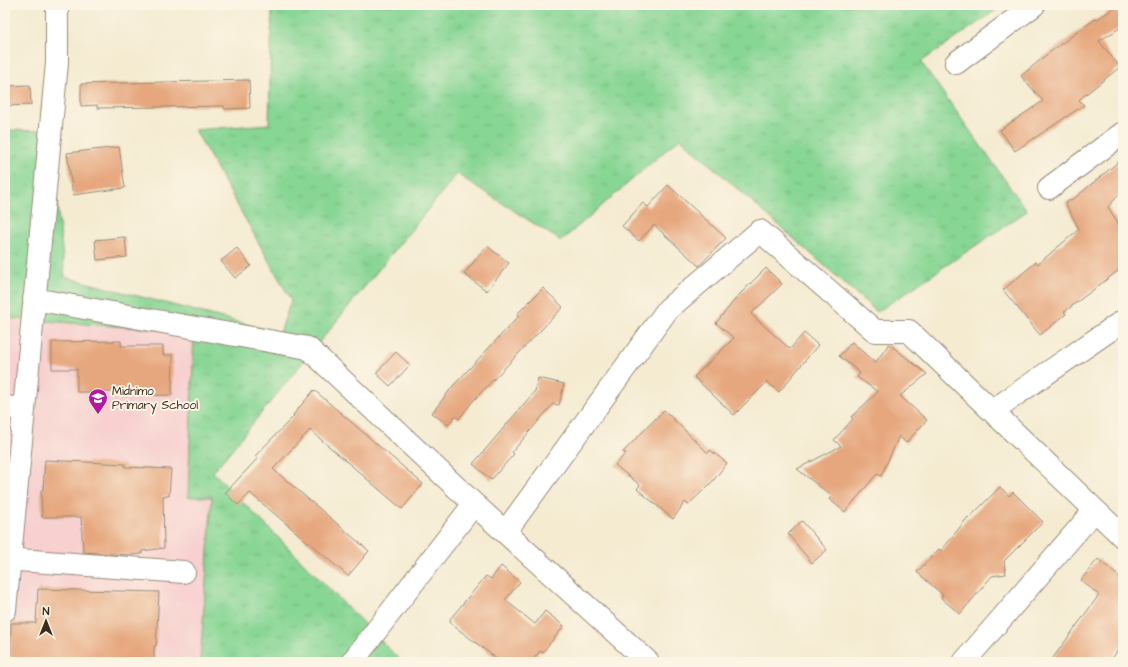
<svg xmlns="http://www.w3.org/2000/svg" width="1128" height="667" font-family="'Architects Daughter',sans-serif">
	<style>
		.built { fill: #f7d0cf }
		.grass { fill: url(#grass-tufts); stroke: #628059 }
		.building { fill: #e6a77e }
		.lines { fill: none; stroke-linecap: round; stroke-linejoin: round }
		.minor-casing { stroke: #988a78; stroke-width: 24 }
		.minor { stroke: #fff; stroke-width: 22 }
		.labels { text-anchor: middle; stroke-width: 4; stroke-linejoin: round; paint-order: stroke }
		.poi-label { font-size: 12px; fill: #3b2a1e; stroke: #fcf5e5; text-anchor: start }
	</style>
	<defs>
		<pattern id="grass-tufts" width="24" height="20" patternUnits="userSpaceOnUse"><rect width="24" height="20" fill="#88d694"/><path d="M3 7l-1-3M5 7V3M7 7l1-3M15 17l-1-3M17 17v-4M19 17l1-3" fill="none" stroke="#76b87f"/></pattern>
	</defs>
	<rect width="100%" height="100%" fill="#fcf5e5"/>
	<filter id="ink" filterUnits="userSpaceOnUse"><feTurbulence type="fractalNoise" baseFrequency=".025" numOctaves="2"/><feDisplacementMap in="SourceGraphic" scale="8" xChannelSelector="R" yChannelSelector="G"/><feConvolveMatrix kernelMatrix="1 2 1 2 8 2 1 2 1" color-interpolation-filters="sRGB"/></filter>
	<filter id="wash" filterUnits="userSpaceOnUse"><feTurbulence type="fractalNoise" baseFrequency=".012" numOctaves="4" result="noise"/><feDisplacementMap in="SourceGraphic" scale="16" xChannelSelector="R" yChannelSelector="G"/><feGaussianBlur stdDeviation="0.9" result="paint"/><feColorMatrix in="noise" values="0 0 0 0 0 0 0 0 0 0 0 0 0 0 0 0 0 1.4 0 .05"/><feComposite in="paint" operator="in"/></filter>
	<g filter="url(#wash)">
		<rect width="100%" height="100%" fill="#f4ebd1"/>
		<path class="built" d="M5,318L194,332L188,497H212L200,662H5Z"/>
		<path class="grass" d="M272,5H996L999,8L921,62L1027,211L877,312L680,138L561,241L457,174L213,472L402,662H200L212,497H188L194,332L5,318V130L49,131L65,277L280,333L291,300L195,130L269,124Z"/>
		<g id="blocks">
			<path class="building" d="M1119,5H1123V26L1099,41L1120,67L1081,98L1079,100L1084,105L1015,151L1000,130L1043,101L1021,76L1046,55L1095,19L1096,20Z
				M249,80L250,108L224,109V106L97,108V105L81,106V84Z
				M30,85L31,105L5,106V86Z
				M119,147L125,188L73,195L67,153Z
				M1123,158V190L1108,207L1123,231V267L1064,312L1066,314L1040,335L1003,290L1036,262L1038,264L1079,229L1065,203L1076,197Z
				M668,185L726,238L699,266L654,225L639,241L622,226L643,203L648,207Z
				M125,237L127,257L97,260L95,240Z
				M487,246L509,263L487,291L464,274Z
				M237,248L251,266L235,278L221,261Z
				M766,268L782,284L751,314L790,349L804,333L818,345L779,392L767,382L734,415L694,377L734,338L716,323L738,296Z
				M543,288L563,307L473,401L459,419L455,416L448,425L432,413L453,386L519,316L517,314Z
				M121,341V346H163V355H173L172,395L121,396L120,392H77V369H52V342Z
				M852,342L875,363L889,344L927,374L900,396L927,420L906,443L899,436L881,476L877,474L845,512L829,499L832,496L797,469L841,446L834,440L853,419L851,417L878,392L857,377L860,373L839,356Z
				M396,352L410,365L390,386L376,373Z
				M538,378L564,384L559,405L553,404L512,452L514,454L491,480L473,464L535,391Z
				M314,390L423,484L402,509L310,430L273,469L369,551L348,576L250,493L238,505L225,493L258,458L255,456L294,416L293,415Z
				M664,410L708,453L710,450L727,463L712,482L688,505L685,502L673,519L637,489L640,485L615,465L626,453L623,452Z
				M45,460L125,464V467L171,469L169,496H163L164,548L142,551V554L129,555L83,552L81,517H42L41,490H43Z
				M1000,487L1009,496L1013,492L1043,522L1004,561L1006,574L992,576L960,614L941,598L943,595L917,572L939,549L941,551L968,517L969,518Z
				M802,521L827,550L812,563L788,534Z
				M1098,559L1123,580V642L1110,662H1050L1099,595L1081,580Z
				M501,566L520,582L505,600L535,624L545,611L564,626L542,653L540,651L531,662H501L450,623L451,621L450,619L486,576L491,579Z
				M38,589L159,592L156,646H154V662L10,661L11,623H36Z"/>
		</g>
	</g>
	<g filter="url(#ink)">
		<use href="#blocks" fill-opacity="0" stroke="#988a78" stroke-width="1"/>
		<g class="lines">
			<g class="minor-casing">
				<path id="minor" d="M956,63L1034,5
					M1049,188L1123,133
					M34,299L308,348L474,504
					M5,407L24,409
					M992,411L1123,321
					M506,531L668,309L760,231L875,331H909L1123,537
					M5,559L184,572
					M5,610L57,63V5
					M352,662L474,504L648,662
					M964,662L1095,510"/>
			</g>
			<use href="#minor" class="minor"/>
		</g>
	</g>
	<defs>
		<g id="school-pin" transform="scale(1)"><path d="M0 17L-7.5 6A9.5 9.5 0 1 1 7.5 6Z" fill="#b5179e" stroke="#fcf5e5"/><path d="M0-5L7-2L0 1L-7-2ZM-4 1L0 2.5L4 1V4Q0 6-4 4Z" fill="#fff"/></g>
	</defs>
	<g fill-rule="evenodd">
		<use href="#school-pin" x="98" y="398"/>
	</g>
	<g class="labels">
		<g class="poi-label">
			<text x="112" y="395">Midnimo<tspan x="112" dy="14">Primary School</tspan></text>
		</g>
	</g>
	<rect width="1128" height="667" fill="none" stroke="#fcf5e5" stroke-width="20"/>
	<g transform="translate(46 621)" stroke="#fcf5e5" stroke-width="3" paint-order="stroke">
	<path d="M0-3L7 15L0 10L-7 15Z" fill="#3b2a1e"/>
	<text y="-6" font-size="11" font-weight="bold" text-anchor="middle" fill="#3b2a1e">N</text>
	</g>
</svg>
